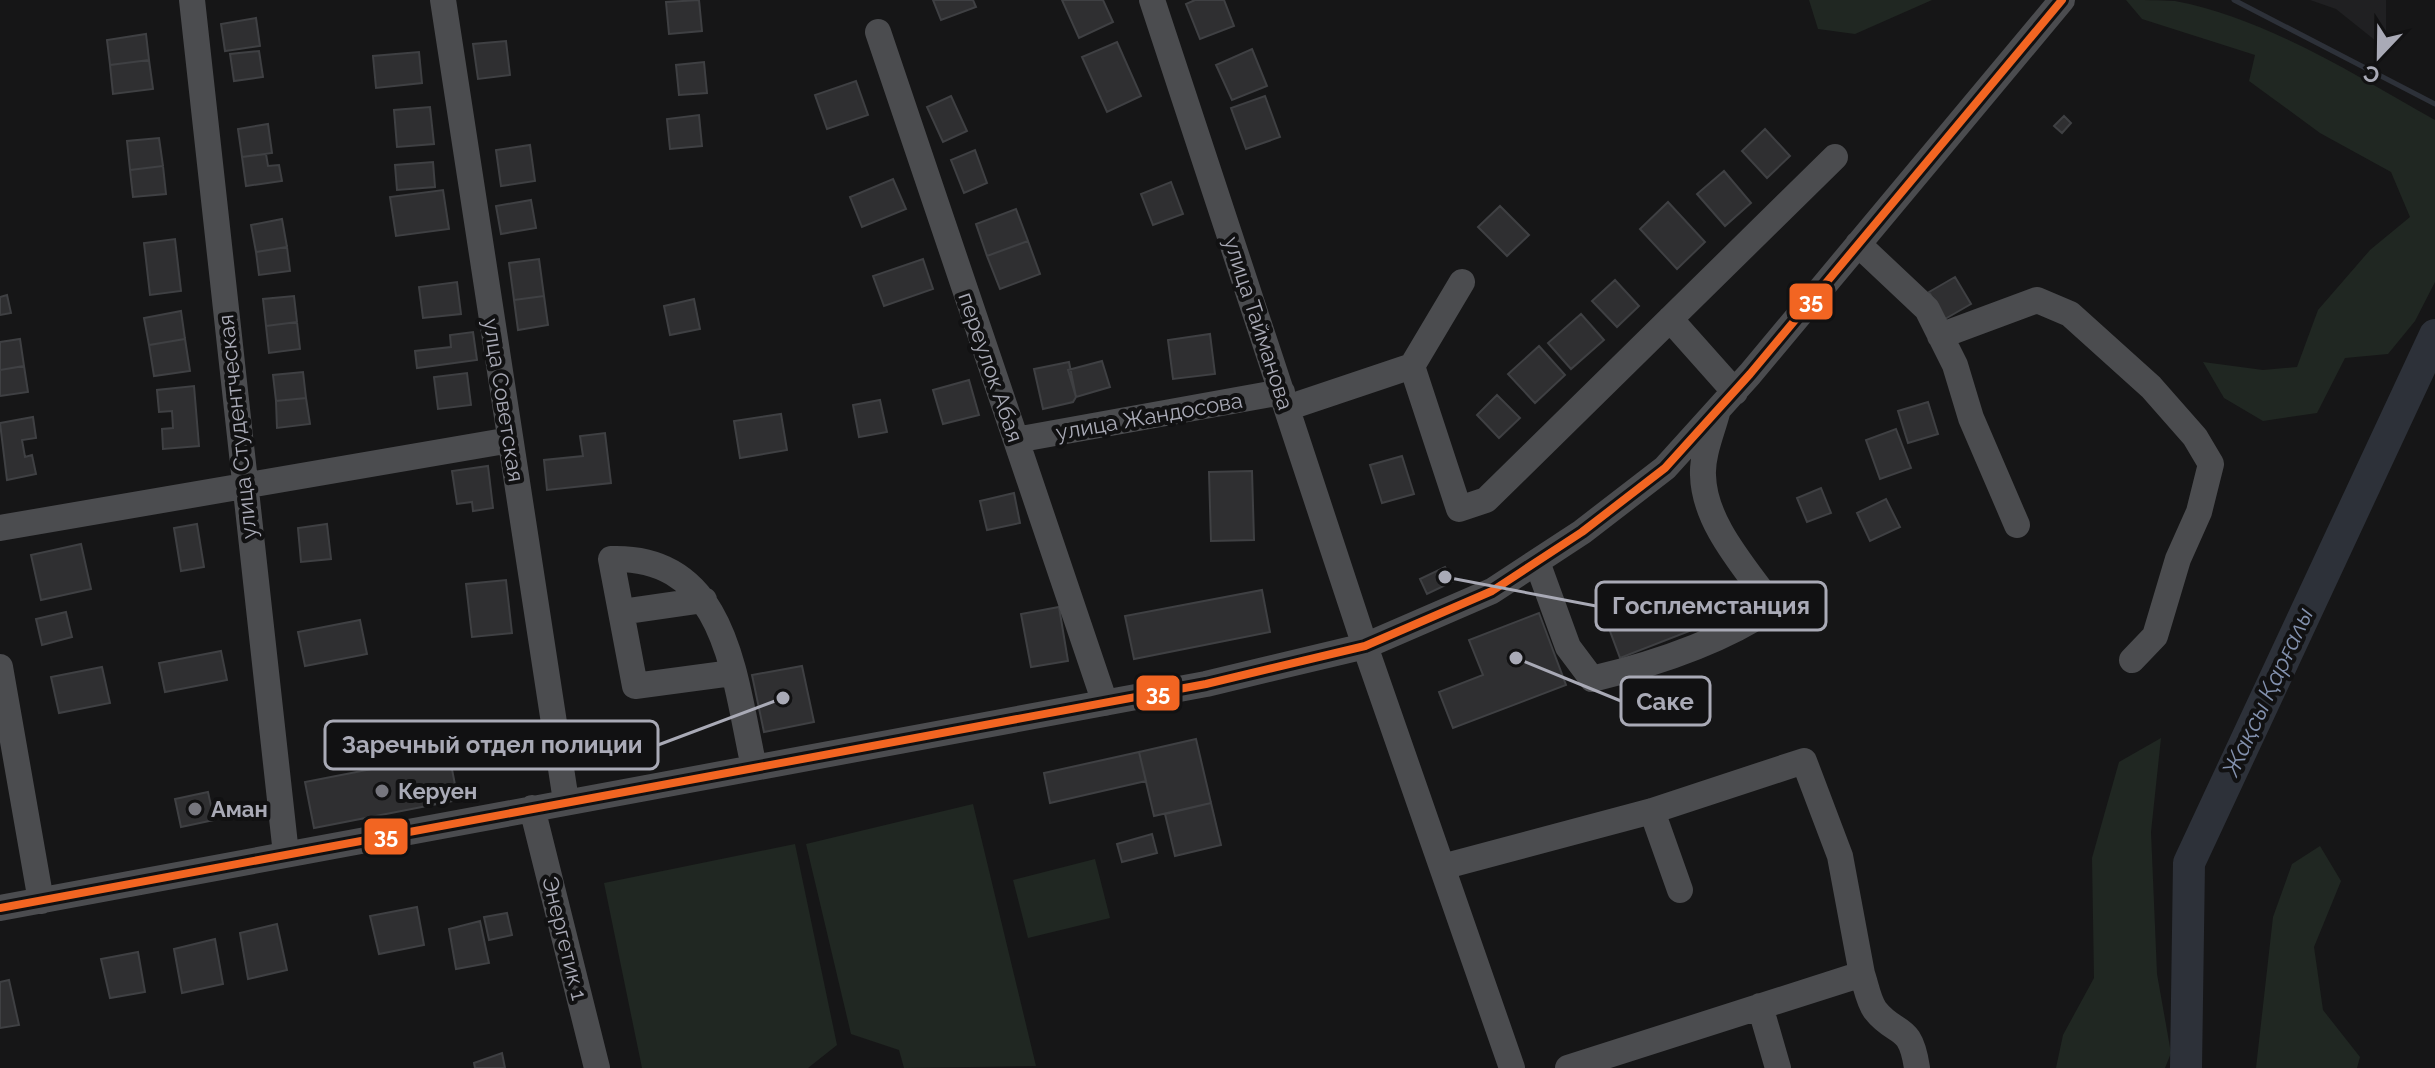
<svg xmlns="http://www.w3.org/2000/svg" width="2435" height="1068" font-family="Raleway,sans-serif">
	<style>
		.built { fill: #202022 }
		.green { fill: #202722 }
		.lines { fill: none; stroke-linecap: round; stroke-linejoin: round }
		.stream { stroke: #2d3139; stroke-width: 5 }
		.river { stroke: #2d3139; stroke-width: 32 }
		.building { fill: #2f2f31; stroke: #3f4043; stroke-width: 2 }
		.minor { stroke: #4b4c4f; stroke-width: 26 }
		.bus-1-casing { stroke: #111112; stroke-width: 14 }
		.bus-1 { stroke: #f26522; stroke-width: 8 }
		.poi-dot { fill: #76767e; stroke: #111112; stroke-width: 3 }
		.labels { text-anchor: middle; stroke-width: 8; stroke-linejoin: round; paint-order: stroke }
		.street-label { font-size: 22px; fill: #a9aab6; stroke: #111112 }
		.poi-label { font-size: 22px; font-weight: bold; fill: #a9aab6; stroke: #111112; text-anchor: start }
		.water-label { font-size: 24px; font-style: italic; fill: #8391ae; stroke: #111112 }
		.leader { fill: none; stroke: #a9aab6; stroke-width: 3 }
		.callout-dot { fill: #a9aab6; stroke: #111112; stroke-width: 3 }
		.callout { fill: #111112; stroke: #a9aab6; stroke-width: 3 }
		.callout-label { font-size: 24px; text-anchor: middle; font-weight: bold; fill: #a9aab6 }
		.line-badge { stroke: #111112; stroke-width: 3 }
		.badge-label { font-size: 22px; text-anchor: middle; font-weight: bold; fill: #fff }
	</style>
	<rect width="100%" height="100%" fill="#161617"/>
	<path class="built" d="M2310,0H2386V49L2336,9Z"/>
	<path class="green" d="M1809,0H1932L1855,34L1818,29Z
		M2126,0C2142,0 2160,0 2175,1C2268,19 2353,74 2435,120V282L2415,321L2388,354L2345,358L2317,413L2263,421L2224,398L2203,362L2263,370L2297,367L2318,310L2370,250L2410,217L2391,172L2320,133L2249,81L2255,55L2142,19Z
		M2161,738L2151,832L2157,974L2171,1053L2165,1068H2056L2063,1035L2094,978L2092,858L2119,762Z
		M973,804L1036,1066L904,1068L899,1050L851,1034L806,844Z
		M795,844L837,1045L808,1068H642L604,883Z
		M2320,846L2341,881L2314,947L2323,1010L2360,1057L2357,1068H2256L2273,917L2292,864Z
		M1095,859L1110,918L1028,938L1013,880Z"/>
	<g class="lines">
		<path class="stream" d="M2234,0L2435,104"/>
		<path class="river" d="M2186,1068L2189,863L2435,335"/>
	</g>
	<path class="building" d="M699,0L702,31L669,34L666,2Z
		M933,0H973L976,7L941,20Z
		M1062,0H1103L1113,22L1079,38Z
		M1195,0H1224L1234,26L1200,39L1186,4Z
		M256,18L260,46L225,51L221,24Z
		M146,34L149,60L110,65L107,40Z
		M506,41L510,75L478,79L473,44Z
		M1117,42L1141,96L1107,112L1082,57Z
		M1252,49L1267,86L1232,100L1216,65Z
		M259,51L263,77L234,81L230,54Z
		M419,52L422,83L376,88L373,56Z
		M149,60L153,89L113,94L110,65Z
		M704,62L707,93L679,95L676,65Z
		M856,81L868,115L827,129L815,95Z
		M951,96L967,131L943,142L927,107Z
		M1265,96L1280,137L1246,149L1231,108Z
		M430,107L434,144L397,147L394,110Z
		M699,115L702,146L670,149L667,119Z
		M2064,116L2071,123L2062,133L2054,126Z
		M268,124L272,153L242,157L238,129Z
		M1765,129L1790,156L1767,178L1742,151Z
		M159,138L163,166L130,170L127,141Z
		M530,145L535,181L501,186L496,150Z
		M975,150L987,183L964,193L951,160Z
		M266,154L268,166L279,165L282,181L246,186L242,157Z
		M433,162L435,187L397,190L395,165Z
		M163,166L166,194L133,197L130,170Z
		M1724,171L1751,203L1725,226L1697,194Z
		M893,179L906,209L862,227L850,197Z
		M1171,182L1183,214L1153,225L1141,194Z
		M443,190L449,229L396,236L390,197Z
		M531,200L536,228L501,234L496,206Z
		M1668,202L1705,242L1677,269L1640,229Z
		M1500,206L1529,235L1507,256L1478,227Z
		M1016,209L1028,241L987,256L976,224Z
		M282,219L287,247L256,252L251,225Z
		M175,239L181,291L150,295L144,243Z
		M1028,241L1040,274L1000,289L987,256Z
		M287,247L290,271L259,275L256,252Z
		M539,259L544,296L514,300L509,263Z
		M923,259L933,289L884,306L873,276Z
		M1955,277L1971,304L1945,319L1929,292Z
		M1615,280L1639,306L1617,327L1592,301Z
		M457,282L461,314L423,318L419,287Z
		M7,295L11,313L0,315V297Z
		M294,296L297,322L266,326L263,299Z
		M544,296L548,325L518,330L514,300Z
		M694,299L700,329L670,335L664,306Z
		M181,311L185,339L149,345L144,318Z
		M1581,314L1604,340L1571,369L1548,343Z
		M297,322L300,349L269,353L266,326Z
		M473,332L477,360L417,368L415,351L451,347L450,335Z
		M1210,334L1215,374L1173,379L1168,340Z
		M20,339L24,366L0,370V342Z
		M185,339L190,371L154,376L149,345Z
		M1539,346L1565,375L1535,403L1508,374Z
		M1102,361L1110,387L1076,397L1068,370Z
		M1069,362L1076,397L1073,402L1043,409L1034,369Z
		M24,366L28,392L0,396V370Z
		M303,372L306,398L276,401L273,375Z
		M467,373L471,405L438,409L434,377Z
		M969,380L979,415L943,424L933,390Z
		M194,386L199,446L163,449L162,429L173,428L172,411L159,412L157,390Z
		M1497,395L1520,418L1499,438L1477,415Z
		M306,398L310,424L277,428L276,401Z
		M880,400L887,432L859,437L853,405Z
		M1928,402L1938,434L1908,443L1898,411Z
		M781,414L787,450L740,458L734,421Z
		M33,417L36,438L22,440L25,457L32,455L36,474L7,480L0,423Z
		M1896,429L1911,468L1880,479L1866,440Z
		M605,433L611,483L547,490L544,460L583,456L580,436Z
		M1402,456L1414,494L1382,503L1370,465Z
		M488,466L493,508L473,511L472,502L457,504L452,471Z
		M1252,471L1254,540L1211,541L1209,472Z
		M1821,488L1831,513L1807,522L1797,498Z
		M1014,493L1020,523L987,530L980,501Z
		M1886,499L1900,527L1870,541L1857,513Z
		M197,524L204,567L181,571L174,528Z
		M327,524L331,559L301,562L298,528Z
		M81,544L91,589L41,600L31,555Z
		M1445,567L1452,582L1427,594L1420,579Z
		M506,580L512,633L472,637L466,584Z
		M1710,584L1723,618L1620,658L1607,623Z
		M1262,590L1270,632L1134,659L1125,616Z
		M1059,607L1068,661L1031,667L1021,614Z
		M66,612L72,637L42,645L36,619Z
		M1539,613L1566,685L1453,728L1439,692L1483,675L1469,640Z
		M360,620L367,654L305,666L298,632Z
		M221,651L227,680L165,692L159,663Z
		M802,666L814,722L764,732L752,675Z
		M102,667L110,703L59,713L51,677Z
		M1196,739L1211,803L1154,816L1139,752Z
		M1139,752L1146,781L1050,803L1044,773Z
		M449,754L458,800L314,828L305,782Z
		M208,792L214,820L181,827L175,799Z
		M1211,803L1221,845L1175,856L1165,814Z
		M1152,834L1157,853L1122,862L1117,844Z
		M417,907L424,945L379,954L370,916Z
		M507,913L512,935L489,940L484,917Z
		M480,921L489,963L456,969L449,929Z
		M277,924L287,970L248,979L240,933Z
		M215,939L223,984L182,993L174,949Z
		M138,952L145,992L110,998L101,959Z
		M9,980L19,1025L0,1028V982Z
		M502,1053L505,1068H475L474,1063Z"/>
	<g class="lines">
		<path class="minor" d="M192,0L286,854
			M443,0L566,801
			M1152,0L1365,646L1512,1068
			M878,32L1105,703
			M1858,244L1927,309L1955,365L1971,418L2017,525
			M1670,319L1735,392
			M1940,336L2037,300L2070,314L2151,387L2195,437L2211,464L2199,512L2178,559L2155,636L2132,660
			M1412,366L1459,509L1486,500L1835,157
			M1287,408L1412,366L1462,282
			M1016,440L1282,392
			M0,528L510,440
			M1537,562L1568,647L1592,679C1655,664 1720,643 1773,607C1746,568 1704,524 1703,475C1702,455 1712,432 1717,413
			M621,612L704,600
			M0,667L41,901
			M732,673L635,686L611,559C728,555 734,679 754,767
			M532,808L597,1068
			M1652,811L1680,890
			M1442,867L1652,811L1804,761L1840,856L1862,974L1568,1068
			M0,908L1206,684L1365,646L1492,591L1582,532L1665,468L1750,374L2062,0
			M1862,974C1866,985 1868,1000 1875,1010C1896,1037 1910,1021 1917,1068
			M1760,1006L1778,1068"/>
		<g class="bus-1-casing">
			<path id="bus-1" d="M0,908L1206,684L1365,646L1492,591L1582,532L1665,468L1750,374L2062,0"/>
		</g>
		<use href="#bus-1" class="bus-1"/>
	</g>
	<g class="poi-dot">
		<circle cx="382" cy="791" r="8"/>
		<circle cx="195" cy="809" r="8"/>
	</g>
	<g class="labels">
		<g class="street-label">
			<text transform="translate(1259 323) rotate(72)" y="8">улица Тайманова</text>
			<text transform="translate(991 367) rotate(71)" y="8">переулок Абая</text>
			<text transform="translate(504 400) rotate(81)" y="8">улца Советская</text>
			<text transform="translate(1149 416) rotate(-10)" y="8">улица Жандосова</text>
			<text transform="translate(237 427) rotate(-96)" y="8">улица Студентческая</text>
			<text transform="translate(565 938) rotate(76)" y="8">Энергетик 1</text>
		</g>
		<g class="poi-label">
			<text x="398" y="799">Керуен</text>
			<text x="211" y="817">Аман</text>
		</g>
		<g class="water-label">
			<text transform="translate(2268 692) rotate(-65)" y="8">Жақсы Қарғалы</text>
		</g>
	</g>
	<path class="leader" d="M1445 577L1596 606M1516 658L1621 701M783 698L658 745"/>
	<g class="callout-dot">
		<circle cx="1445" cy="577" r="8"/>
		<circle cx="1516" cy="658" r="8"/>
		<circle cx="783" cy="698" r="8"/>
	</g>
	<g class="callout">
		<rect x="1596" y="582" width="230" height="48" rx="8"/>
		<rect x="1621" y="677" width="89" height="48" rx="8"/>
		<rect x="325" y="721" width="333" height="48" rx="8"/>
	</g>
	<g class="callout-label">
		<text x="1711" y="614">Госплемстанция</text>
		<text x="1665" y="710">Саке</text>
		<text x="492" y="753">Заречный отдел полиции</text>
	</g>
	<g class="line-badge">
		<rect x="1788" y="282" width="46" height="39" rx="8" fill="#f26522"/>
		<rect x="1135" y="674" width="46" height="38" rx="8" fill="#f26522"/>
		<rect x="363" y="817" width="46" height="39" rx="8" fill="#f26522"/>
	</g>
	<g class="badge-label">
		<text x="1811" y="309">35</text>
		<text x="1158" y="701">35</text>
		<text x="386" y="844">35</text>
	</g>
	<g transform="translate(2379 56) rotate(202)" stroke="#111112" stroke-width="6" paint-order="stroke">
	<path d="M0-6L14 30L0 20L-14 30Z" fill="#a9aab6"/>
	<text y="-12" font-size="22" font-weight="bold" text-anchor="middle" fill="#a9aab6">С</text>
	</g>
</svg>
